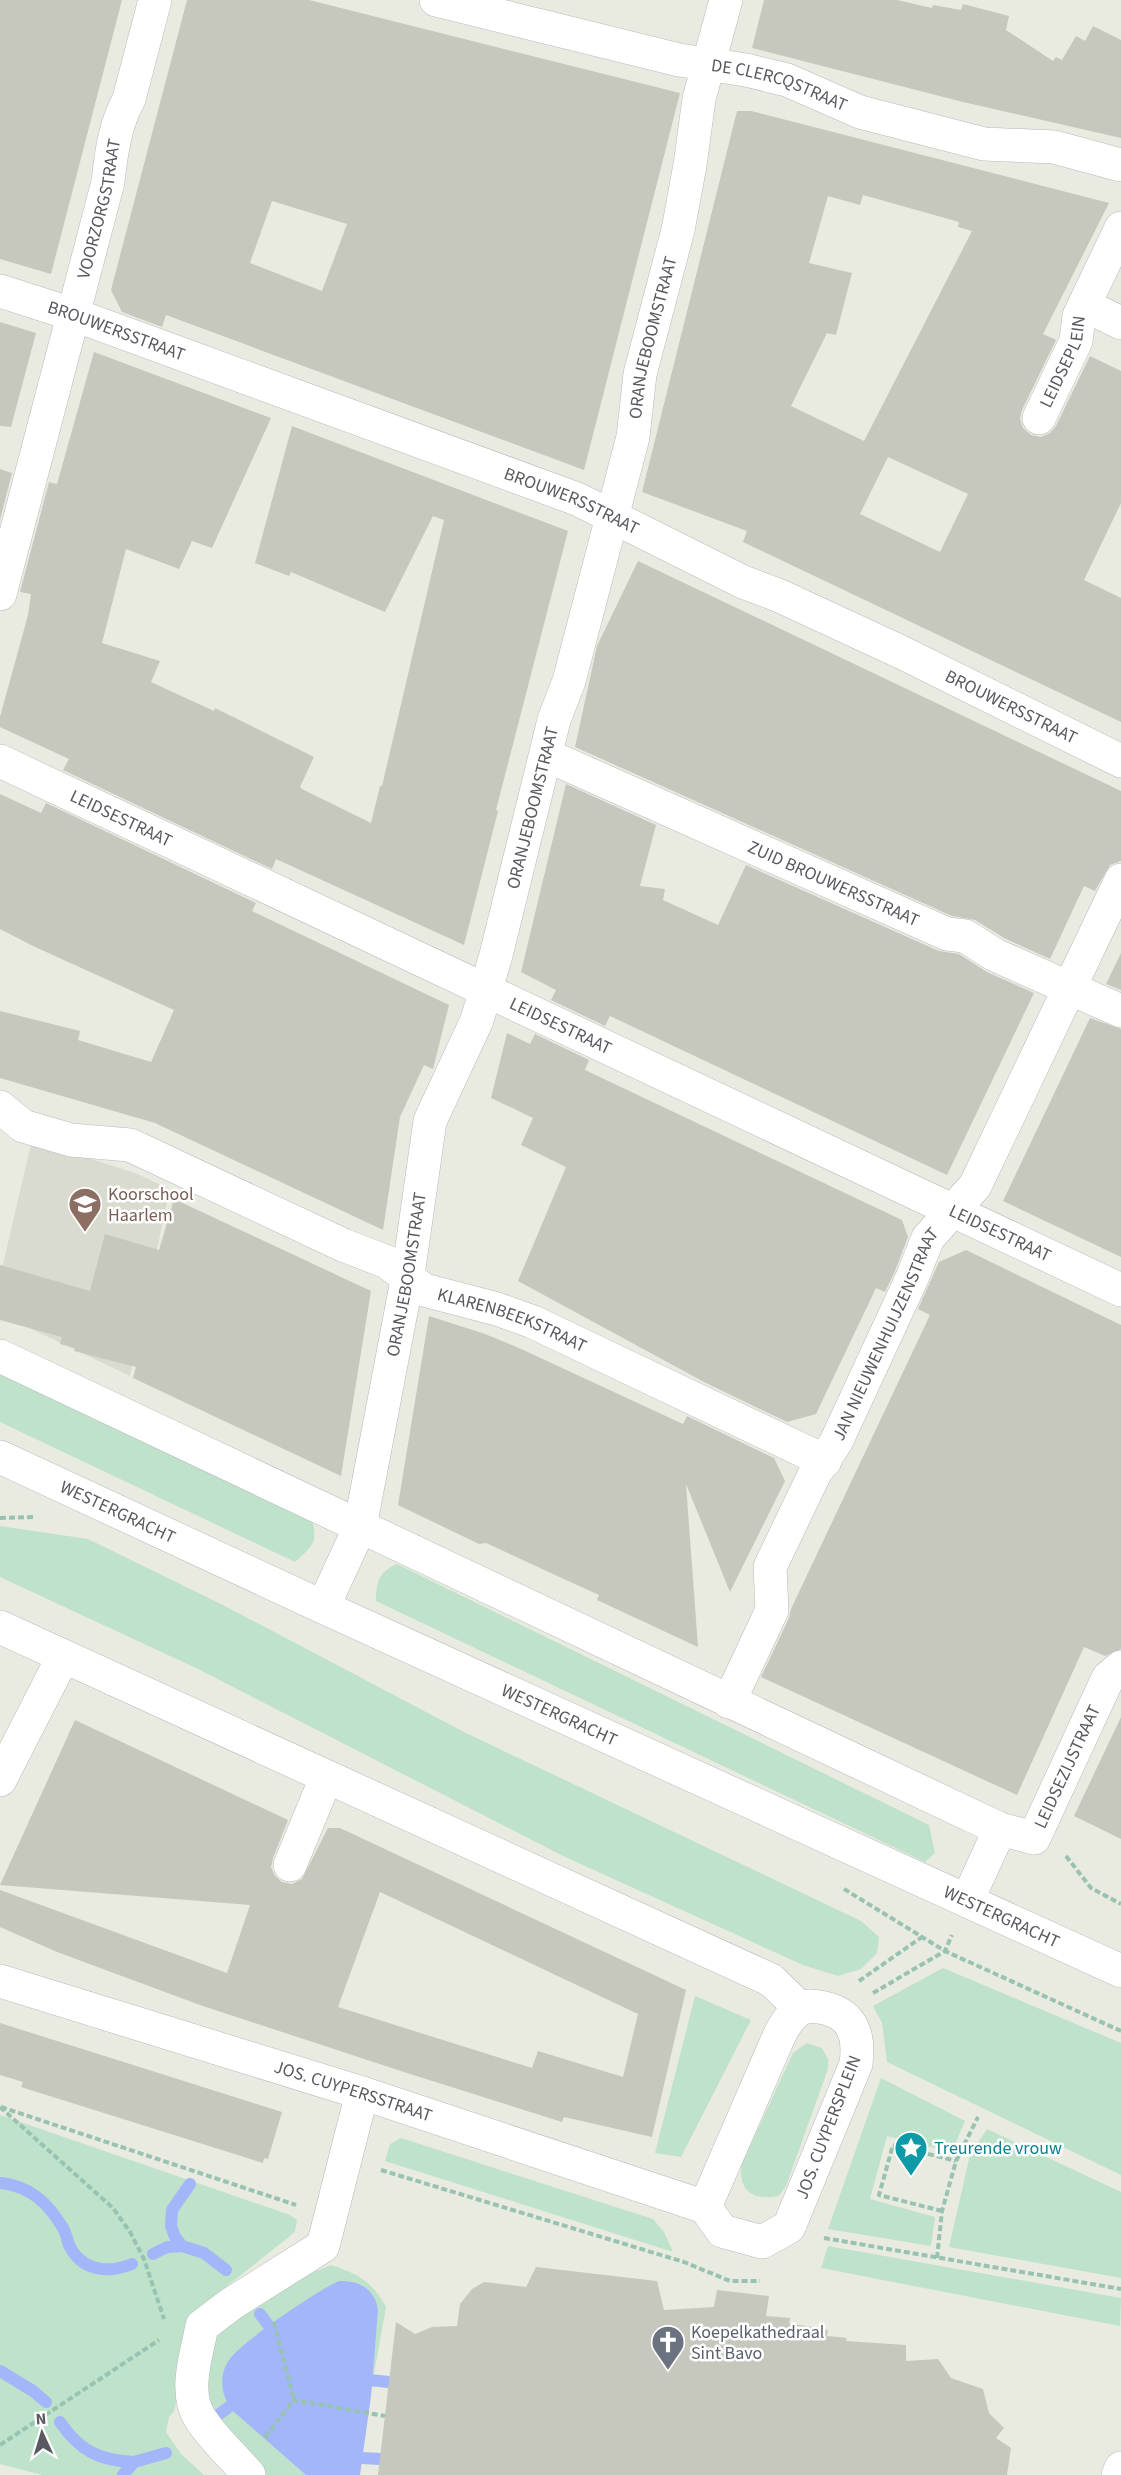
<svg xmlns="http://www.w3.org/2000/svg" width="1121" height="2475" font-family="'Source Sans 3',sans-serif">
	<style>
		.education { fill: #dadbcf }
		.green { fill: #bee2ca }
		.water { fill: #a2b6f9 }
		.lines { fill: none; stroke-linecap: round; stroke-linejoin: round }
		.stream { stroke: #a2b6f9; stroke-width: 12 }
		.building { fill: #c6c7bd; fill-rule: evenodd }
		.street-casing { stroke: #b8b8bf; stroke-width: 34 }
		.secondary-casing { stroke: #b9bac1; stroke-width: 34 }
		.path { stroke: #98c2b2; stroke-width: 4; stroke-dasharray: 6 3; stroke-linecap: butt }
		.street { stroke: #fff; stroke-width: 33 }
		.secondary { stroke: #fff; stroke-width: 33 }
		.labels { text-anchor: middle; stroke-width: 5; stroke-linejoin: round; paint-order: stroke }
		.street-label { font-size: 18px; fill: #595a61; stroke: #fff }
		.education-label { font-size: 18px; fill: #785e54; stroke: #fff; text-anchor: start }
		.culture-label { font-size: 18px; fill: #0d838f; stroke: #fff; text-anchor: start }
		.worship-label { font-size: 18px; fill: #5b616d; stroke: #fff; text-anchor: start }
	</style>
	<rect width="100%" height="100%" fill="#eaebe0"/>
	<path class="education" d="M32,1140L135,1173L170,1189L130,1376L0,1314V1277Z"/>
	<path class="green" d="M0,1371L311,1517C319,1542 313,1546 295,1562L0,1422Z
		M0,1526L88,1539L223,1605L464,1732L861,1921L879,1937L877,1953L861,1969L838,1976L803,1965L563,1856L198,1669L0,1577Z
		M397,1564L929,1825L935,1853L925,1862L376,1601C376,1583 379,1571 397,1564Z
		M943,1968L1121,2043V2175L887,2062L882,2023L873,2006Z
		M695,1996L751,2020L681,2157L655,2153Z
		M807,2043L822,2048L828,2059V2069L786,2186L779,2196C754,2201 739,2192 741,2166L793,2053Z
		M881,2078L965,2121L952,2152L887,2136L870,2199L935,2217L931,2246L828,2229Z
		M0,2115L290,2215L297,2220L295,2231L290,2236L202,2306L198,2314L174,2411L169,2417L166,2432L181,2454L204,2475H42L0,2464Z
		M987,2129L1121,2192V2278L949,2247L970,2155Z
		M401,2138L653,2219L664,2232L673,2252L385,2161L390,2144Z
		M828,2246L1121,2298L1120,2326L821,2268Z
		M331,2265C358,2274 372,2281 386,2307L356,2475H257L205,2401L216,2323L306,2275Z"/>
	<path class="water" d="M339,2281C359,2280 375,2289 378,2310L371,2396L360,2475H306L233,2411C221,2396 218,2376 229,2360C241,2342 318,2290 339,2281Z"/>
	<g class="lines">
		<path class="stream" d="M2,2183C31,2187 48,2203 63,2228C66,2233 67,2239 69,2245C82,2271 107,2274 132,2264
			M190,2184L172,2210L171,2226L175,2237L182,2246L204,2253L226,2270
			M153,2254L167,2247L182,2246
			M260,2314L269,2326
			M0,2371L33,2391L46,2402
			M369,2380L389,2382
			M218,2415L229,2407
			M60,2422C79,2450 99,2461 134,2462
			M361,2458L380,2459
			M123,2475L134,2462L166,2453"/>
	</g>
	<path class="building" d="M0,0H122L51,274L0,259Z
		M187,0H309L680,93L584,470L166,315L162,327L122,312L111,290ZM272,201L347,224L322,291L250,263Z
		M764,0H897L932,8L933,5L961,10L963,4L1009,16L1006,30L1053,61L1056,57L1062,60L1076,36L1085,41L1093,26L1121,40V138L963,102L752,48Z
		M737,111H751L1109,203L1043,334L1056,340L1022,410L1020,419L1023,428L1031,435L1041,437L1050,433L1056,426L1090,356L1121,371V503L1084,580L1121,598V722L743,542L747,531L642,492ZM863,195L959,222L958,227L972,231L864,441L791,406L827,333L836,335L852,273L809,263L828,196L860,205ZM888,457L968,494L940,552L860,514Z
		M0,322L36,333L11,427L0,426Z
		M94,352L271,418L212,548L192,541L179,569L126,549L102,643L160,661L151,682L214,711L215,708L314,757L300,787L302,789L371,823L380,786H382L444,520L433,516L385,612L291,572L289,576L255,563L292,426L568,531L496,810L498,811L464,945L276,859L272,869L63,770L69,759L0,727V717L28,615L31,594L20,592L49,482L57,484Z
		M0,469L12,473L0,520Z
		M638,561L1121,791V861L1110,865L1095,891L1084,886L1050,959L1004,938L975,920L952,916L575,747L597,646Z
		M566,784L656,825L640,886L665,889L663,900L718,925L746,865L939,951L959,954L987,972L1034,993L947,1175L610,1016L605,1026L551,1000L556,990L521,972Z
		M0,794L41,813L46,803L256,903L252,911L449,1005L433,1069L424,1065L400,1117L383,1230L155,1123L0,1078V1011L80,1031L78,1040L151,1062L174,1010L33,946L0,929Z
		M1121,953V990L1106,984Z
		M1090,1018L1121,1029V1257L1003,1201Z
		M507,1033L530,1044L535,1034L589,1060L585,1070L902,1220L908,1237L895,1271L885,1292L876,1288L816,1414L787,1422L704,1382L518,1281L566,1167L521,1145L533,1118L491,1098Z
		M174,1199L371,1291L341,1476L133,1378L136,1367L74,1351L75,1348L60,1344L62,1337L0,1320V1265L90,1291L105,1234L159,1250Z
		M966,1250L1121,1325V1649L1105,1656L1084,1647L1017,1795L761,1677L789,1618L791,1609L930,1315L918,1309L939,1262Z
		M429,1316L485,1334L519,1348L683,1424L687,1416L774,1458L785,1481L730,1592L686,1484L698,1647L597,1600L599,1595L566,1580L486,1543L479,1544L398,1505Z
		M1121,1717V1839L1074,1816Z
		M75,1720L288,1820L273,1858L271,1867L275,1876L282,1882L292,1884L302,1879L328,1828H340L686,1990L652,2137L564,2117L562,2122L410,2074L200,2005L57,1952L0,1927V1890L227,1973L250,1905L0,1885ZM380,1892L638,2014L623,2077L538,2051L532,2068L338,2007Z
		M0,2023L282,2112L268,2159L264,2158L263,2163L21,2087L23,2082L0,2075Z
		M536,2267L657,2281L664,2310L714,2307L717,2290L769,2296L766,2316L790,2318L789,2323L828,2330L827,2336L847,2338L846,2341L906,2345V2361L938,2359L951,2378L983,2389L989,2413L1004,2428L996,2438L1011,2448L1007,2475H378L396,2322L415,2334L432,2327L457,2326L460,2304L472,2289L484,2282L526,2287Z"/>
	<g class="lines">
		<g class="street-casing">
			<g id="street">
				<path id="s1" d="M436,0L679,60L746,70L787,80L860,112L984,144L1054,147L1121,165"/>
				<path id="s2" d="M0,291L72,314L577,499L743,582L780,596L903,653L1121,761"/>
				<path d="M1084,305L1121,323"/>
				<path id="s3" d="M1039,418L1076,341L1079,316L1121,228"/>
				<path id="s4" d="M0,594L108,182C111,154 115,124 129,99L155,0"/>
				<path id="s5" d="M546,755L947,934L965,936L995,955L1121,1011"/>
				<path id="s6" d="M0,761L1121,1290"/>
				<path id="s7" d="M0,1107L23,1126L71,1140L130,1145L343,1245L387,1262L424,1290L497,1309L533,1322L825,1461"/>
				<path id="s8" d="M0,1356L1000,1829L1034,1838L1108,1678L1121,1667"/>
				<path id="s9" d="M323,1607L360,1527L408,1275L430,1121L477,1020L496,955L554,720L569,681L633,437L640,374L678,230L690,165L699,99L726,0"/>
				<path d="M0,1627L771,1980L800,2008"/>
				<path id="s10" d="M729,1702L772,1610L770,1567L815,1473L836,1442L912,1278L928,1238L975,1186L1121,880"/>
				<path d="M0,1780L63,1657"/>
				<path d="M290,1865L326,1778"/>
				<path d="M967,1901L1000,1829"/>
				<path id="s11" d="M0,1981L362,2093L705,2207"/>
				<path d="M809,2006C847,2008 861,2027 856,2064L789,2227L762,2242L722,2231L705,2207L780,2034C787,2021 794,2009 809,2006Z"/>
				<path d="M249,2475C233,2456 213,2439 200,2418C183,2393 197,2353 202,2326L231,2304L323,2246L362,2093"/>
			</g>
		</g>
		<g class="secondary-casing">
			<g id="secondary">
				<path id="s12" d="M0,1457L323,1607L1121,1971"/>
				<path d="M1118,2475L1121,2468"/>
			</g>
		</g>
		<path class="path" d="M0,1518L35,1517
			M1066,1856L1091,1888L1121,1904
			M844,1889L945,1951L1121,2031
			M859,1981L922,1937
			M873,1993L945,1951L952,1935
			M0,2107L113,2208L130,2232L144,2259L164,2319
			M1,2107L296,2205
			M381,2170L684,2262L730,2281H760
			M942,2211L879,2195L893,2145L956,2161
			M824,2238L1121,2289
			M937,2258L942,2211L956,2161L978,2117
			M274,2322L294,2400
			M265,2437L294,2400L385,2416
			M0,2445L159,2340"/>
		<use href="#street" class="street"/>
		<use href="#secondary" class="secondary"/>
	</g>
	<defs>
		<g id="school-pin" transform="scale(1.725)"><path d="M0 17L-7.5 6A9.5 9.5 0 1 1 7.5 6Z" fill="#8d6e63" stroke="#fff"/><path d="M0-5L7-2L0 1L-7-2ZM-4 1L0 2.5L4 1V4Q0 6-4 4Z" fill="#fff"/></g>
		<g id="sight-pin" transform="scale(1.725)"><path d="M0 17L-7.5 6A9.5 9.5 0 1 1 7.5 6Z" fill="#0f9aa8" stroke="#fff"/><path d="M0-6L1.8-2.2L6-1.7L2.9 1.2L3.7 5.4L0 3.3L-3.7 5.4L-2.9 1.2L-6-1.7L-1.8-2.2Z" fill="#fff"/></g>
		<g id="church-pin" transform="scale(1.725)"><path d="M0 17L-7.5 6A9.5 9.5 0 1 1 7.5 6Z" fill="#6b7280" stroke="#fff"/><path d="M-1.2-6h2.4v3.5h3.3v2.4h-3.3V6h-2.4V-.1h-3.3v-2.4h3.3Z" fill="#fff"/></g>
	</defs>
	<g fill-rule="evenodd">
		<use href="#school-pin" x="85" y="1204"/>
		<use href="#sight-pin" x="911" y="2148"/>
		<use href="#church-pin" x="668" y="2342"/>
	</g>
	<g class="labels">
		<g class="street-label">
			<text dy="6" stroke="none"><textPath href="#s1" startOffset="354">DE CLERCQSTRAAT</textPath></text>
			<text dy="6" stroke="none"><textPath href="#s4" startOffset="398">VOORZORGSTRAAT</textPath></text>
			<text dy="6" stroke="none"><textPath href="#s2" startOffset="123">BROUWERSSTRAAT</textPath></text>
			<text dy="6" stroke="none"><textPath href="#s9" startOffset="1317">ORANJEBOOMSTRAAT</textPath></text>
			<text dy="6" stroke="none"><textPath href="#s3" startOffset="62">LEIDSEPLEIN</textPath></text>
			<text dy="6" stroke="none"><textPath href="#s2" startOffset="609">BROUWERSSTRAAT</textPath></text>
			<text dy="6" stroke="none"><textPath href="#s2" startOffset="1095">BROUWERSSTRAAT</textPath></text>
			<text dy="6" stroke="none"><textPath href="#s9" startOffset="831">ORANJEBOOMSTRAAT</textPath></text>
			<text dy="6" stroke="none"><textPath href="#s6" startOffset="134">LEIDSESTRAAT</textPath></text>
			<text dy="6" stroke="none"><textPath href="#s5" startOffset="315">ZUID BROUWERSSTRAAT</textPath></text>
			<text dy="6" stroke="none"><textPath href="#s6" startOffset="620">LEIDSESTRAAT</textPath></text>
			<text dy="6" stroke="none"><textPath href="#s6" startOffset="1106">LEIDSESTRAAT</textPath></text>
			<text dy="6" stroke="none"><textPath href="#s9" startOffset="345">ORANJEBOOMSTRAAT</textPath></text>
			<text dy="6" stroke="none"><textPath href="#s7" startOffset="561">KLARENBEEKSTRAAT</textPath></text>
			<text dy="6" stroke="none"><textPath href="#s10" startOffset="405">JAN NIEUWENHUIJZENSTRAAT</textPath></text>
			<text dy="6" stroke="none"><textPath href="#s12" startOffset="130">WESTERGRACHT</textPath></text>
			<text dy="6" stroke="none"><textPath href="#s12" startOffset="616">WESTERGRACHT</textPath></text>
			<text dy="6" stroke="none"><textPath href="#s8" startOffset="1220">LEIDSEZIJSTRAAT</textPath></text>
			<text dy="6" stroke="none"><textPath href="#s12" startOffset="1102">WESTERGRACHT</textPath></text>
			<text dy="6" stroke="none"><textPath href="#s11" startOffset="370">JOS. CUYPERSSTRAAT</textPath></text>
			<text transform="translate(828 2127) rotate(-69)" y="6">JOS. CUYPERSPLEIN</text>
		</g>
		<g class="education-label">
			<text x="108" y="1200">Koorschool<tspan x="108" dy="21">Haarlem</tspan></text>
		</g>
		<g class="culture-label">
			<text x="934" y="2154">Treurende vrouw</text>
		</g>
		<g class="worship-label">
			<text x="691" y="2338">Koepelkathedraal<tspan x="691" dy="21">Sint Bavo</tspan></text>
		</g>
	</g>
	<g transform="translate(42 2433) rotate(356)" stroke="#ffffff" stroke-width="4.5" paint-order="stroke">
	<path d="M0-4.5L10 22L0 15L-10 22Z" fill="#595a61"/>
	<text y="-9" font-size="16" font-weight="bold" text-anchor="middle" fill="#595a61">N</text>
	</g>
</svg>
